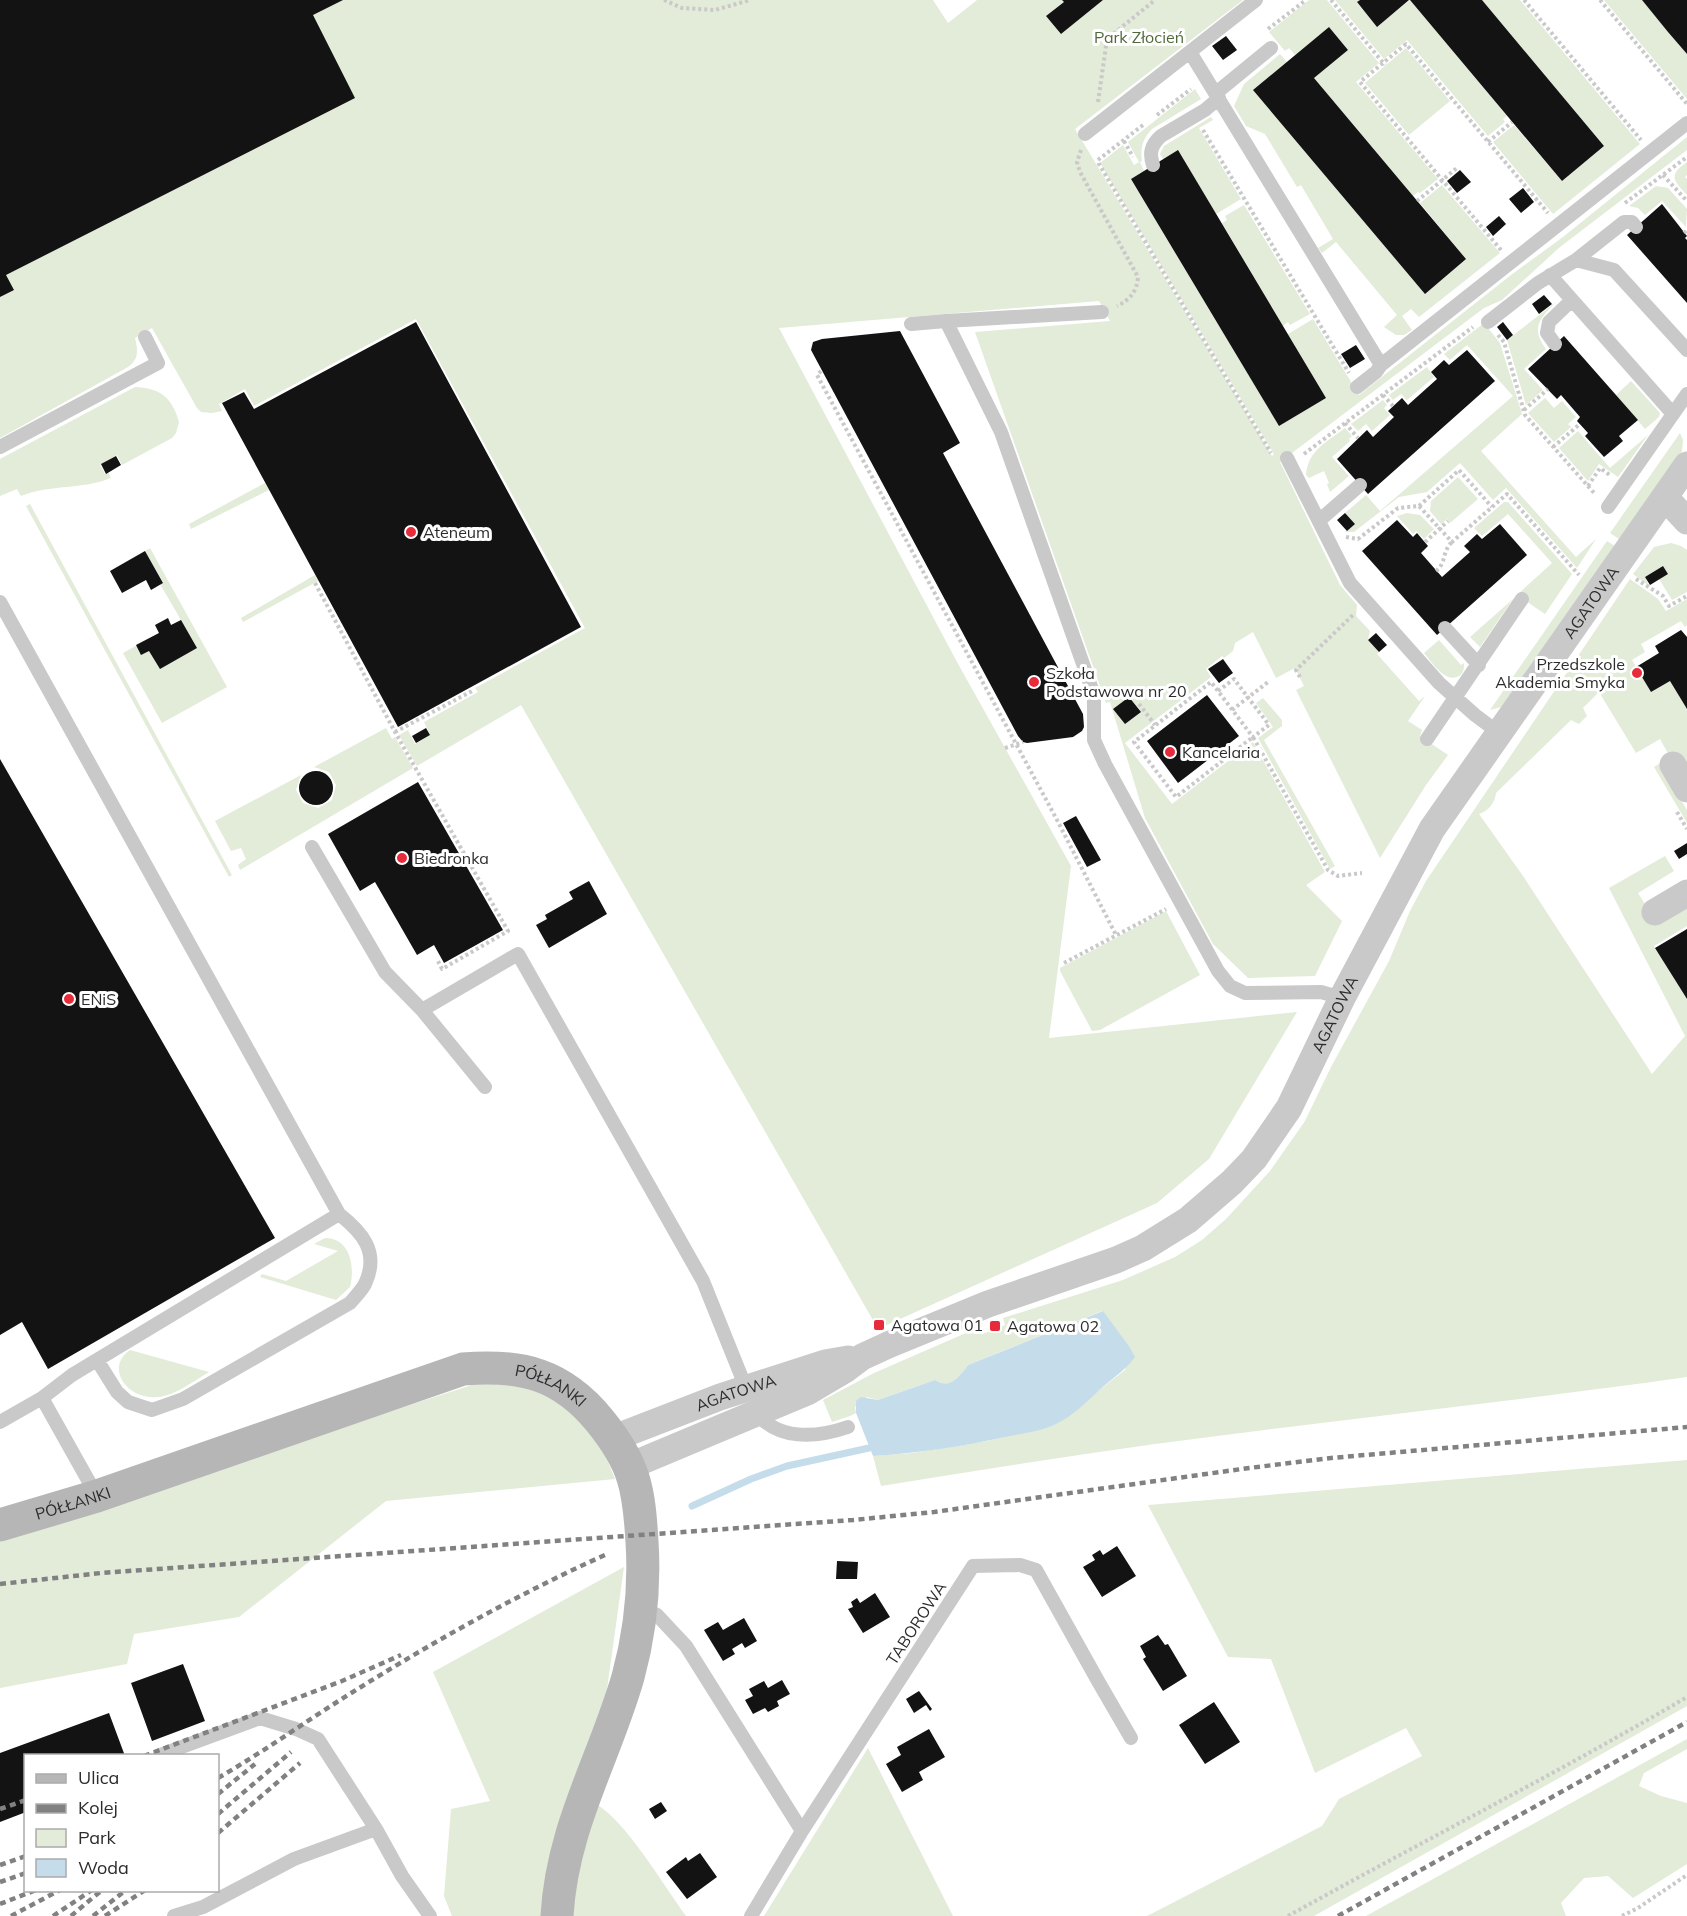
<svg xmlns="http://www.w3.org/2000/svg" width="1687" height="1916" font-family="Mulish,sans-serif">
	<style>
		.green { fill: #e3ebd9 }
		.water { fill: #c5dceb }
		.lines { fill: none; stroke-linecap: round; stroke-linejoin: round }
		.stream { stroke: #c5dceb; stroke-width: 7 }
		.building { fill: #131313 }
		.path { stroke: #c9c9c9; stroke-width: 4; stroke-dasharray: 3 3; stroke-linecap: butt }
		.lane { stroke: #c9c9c9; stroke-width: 14 }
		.street { stroke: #c9c9c9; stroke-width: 27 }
		.secondary { stroke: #b6b6b6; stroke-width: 33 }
		.rail { stroke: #818181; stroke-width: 4.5; stroke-dasharray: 6 4.5; stroke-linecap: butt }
		.poi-dot { fill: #e72b3a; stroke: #fff; stroke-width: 2 }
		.labels { text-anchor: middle; stroke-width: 6; stroke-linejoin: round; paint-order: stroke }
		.park-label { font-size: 16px; fill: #50683a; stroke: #fff }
		.poi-label { font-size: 16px; fill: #2c2c2c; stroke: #fff; text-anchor: start }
		.street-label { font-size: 16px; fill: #2c2c2c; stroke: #fff }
	</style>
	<rect width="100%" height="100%" fill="#fff"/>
	<path class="green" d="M0,0H933L948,23L977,0H1062L1064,2L1046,16L1061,34L1103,0H1243L1075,129L1272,456L1274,454L1100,163L1123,145L1134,165L1139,162L1128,142L1195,89L1201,99L1152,129C1143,138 1140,148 1142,161L1140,162L1144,171L1131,179L1279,426L1326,398L1288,334L1313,319L1359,395L1511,275L1563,237L1687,137V150L1560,247L1502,300L1484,308L1280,462L1340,585L1357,605L1356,616L1370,631L1368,640L1379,652L1377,654L1419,701L1425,696L1408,721L1422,730L1420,736L1448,755L1426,785L1380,858L1296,690L1304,686L1295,668L1276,678L1253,632L1235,643L1233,651L1224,658L1222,656L1206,669L1211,677L1125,743L1172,804L1253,742L1325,872L1306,885L1342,921L1315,976L1248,978L1213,944L1145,818L1110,702L1106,703L975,332L1110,321L1099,301L779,328L957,662L1071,866L1049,1038L1297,1012L1209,1159L1157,1203L878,1329L521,705L417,766L399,735L408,730L415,744L430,735L424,722L478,692L475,688L585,628L416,319L254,406L245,389L219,404L222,411L212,413L201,412L197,408L152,328L135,338C138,351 139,359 128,367L0,438Z
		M1309,0H1327L1379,63L1356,82L1438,179L1420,193L1418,192L1413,196L1314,78L1348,50L1329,27L1295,55L1289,48L1285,51L1269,32Z
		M1335,0H1360L1357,3L1377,26L1410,0L1507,116L1503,119L1505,122L1488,136L1407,40L1384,59Z
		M1482,0H1520L1640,144L1553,214L1493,142L1514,125L1562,181L1604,146Z
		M1604,0H1642L1687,54V99Z
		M1406,48L1450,101L1409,135L1365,83Z
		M1280,54L1287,62L1254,90L1466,259L1420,203L1442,185L1500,253L1419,317L1411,309L1402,316L1412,330L1404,335H1396L1384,327L1397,315L1336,242L1322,253L1318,248L1333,239L1301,185L1297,187L1265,134L1246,126L1234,106L1244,84Z
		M1211,117L1213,120L1199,128L1241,199L1216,214L1163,159L1160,154L1164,146Z
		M1687,162V175L1685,177L1687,179V195C1673,180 1668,175 1687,162Z
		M1656,186L1668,188L1687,209L1686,227L1662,201L1645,215L1638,208L1629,206Z
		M1244,205L1310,314L1290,325L1288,322L1283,326L1222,223L1227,220L1225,216Z
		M1556,302C1540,319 1530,327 1546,349L1524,369L1543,390L1526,405L1507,340Z
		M1484,323L1500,343L1522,414L1481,451L1576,557L1596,539L1577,568L1506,488L1493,500L1460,463L1427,492L1399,497L1354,532H1345L1354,523L1345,513L1366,495L1380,511L1513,396L1467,345L1450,360L1444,354Z
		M1427,367L1434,377L1407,400L1401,394L1393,400L1389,395Z
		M1631,381L1660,413L1659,417L1645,429L1616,395Z
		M135,387C160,388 172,397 179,422L176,433L172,438L122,465L117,455L100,465L105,474L108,472L111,478C82,490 50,484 21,496L17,489L0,496V459Z
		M1545,398L1554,408L1562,401L1576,417L1568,424L1571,427L1554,442L1528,413Z
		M1383,400L1387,405L1384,408L1390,415L1372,431L1366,424L1358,431L1351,424Z
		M1345,428L1352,436L1349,439L1350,441L1332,457L1349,476L1330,492L1327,484L1329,483L1324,471L1309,478L1306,475C1308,450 1327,442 1345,428Z
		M1578,431L1610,468L1648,435L1618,477L1599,464L1588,481L1559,448Z
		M1680,433L1683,440L1682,451L1619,539L1610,533Z
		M1458,477L1478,499L1450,523L1447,519L1441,524L1430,511L1431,501Z
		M265,483L269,490L191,529L189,524Z
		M1504,502H1508L1572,574L1545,614L1517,595L1552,563L1508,514L1482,536L1474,528Z
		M30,504L232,875L229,877L26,506Z
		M1407,513L1420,515L1434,529L1424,539L1416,531L1413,534L1397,516Z
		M1607,541L1615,546L1501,707L1490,710Z
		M1671,543L1681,546L1687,550V592L1672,600L1659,579L1668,574L1663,566L1645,577L1649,586L1633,574L1654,547Z
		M150,548L227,687L162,723L123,653L159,633L155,625L168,618L171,625L181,620L160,584L163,582L145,551Z
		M315,575L318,581L243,622L241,618Z
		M1630,579L1658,599L1666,611L1687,599V625L1685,627L1681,621L1641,644L1645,652L1632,660L1651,692L1670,681L1687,709V768L1662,769L1687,810V823L1654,767L1670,757L1660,739L1636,753L1599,692L1583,708L1587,716L1579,724L1571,720L1496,793C1495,802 1489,811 1479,814L1523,876L1652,1074L1685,1036L1609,888L1665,856L1674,871L1638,893L1657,923L1687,904V926L1654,946L1687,999V1377C1510,1402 1332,1420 1155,1444C1063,1457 972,1471 881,1486L873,1456L912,1453L951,1447L987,1441L1054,1425L1125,1370L1129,1346L1102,1311L968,1365C958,1378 951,1390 935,1380L878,1400L867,1397L855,1407L856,1413L850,1416L832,1422L823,1400L874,1373L982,1326L985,1333L1005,1325L1003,1318L1123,1280L1175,1257L1202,1240L1226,1219L1270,1171L1305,1121L1331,1067L1389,961L1410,911L1426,881Z
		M1513,599L1480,647L1470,637Z
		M1439,640L1461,665L1464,663C1464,668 1464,673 1459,676C1445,684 1431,661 1424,653Z
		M1263,698L1282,720V726L1264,740L1335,866L1330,869L1258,738L1273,727L1256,703Z
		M386,728L392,739L395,737L413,768L240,870L238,865L246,859L241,848L231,851L215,821L301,775L296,790L303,803L318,808L332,800L336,785L329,772L314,767Z
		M1166,911L1200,975L1100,1030L1092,1031L1060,971V968Z
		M325,1238C351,1238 355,1268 350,1287L336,1300L260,1277L262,1274L286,1281L338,1251L314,1244Z
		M130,1350L209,1372C194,1381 175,1396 157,1397C128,1400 104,1368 130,1350Z
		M478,1383H508L531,1389L562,1404L579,1419L604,1452L615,1479L386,1501L239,1617L134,1634L127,1664L0,1688V1537Z
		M1687,1460V1706L1314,1916H1147L1322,1826L1339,1799L1422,1756L1406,1728L1315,1773L1271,1659L1228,1657L1148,1505Z
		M624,1567L607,1689L547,1916H452L444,1896L451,1809L490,1801L433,1672Z
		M1687,1739V1749L1644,1773L1639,1786L1661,1796L1687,1803V1864L1633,1898L1608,1876L1584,1878L1561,1903L1566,1916H1366Z
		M868,1748L953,1916H764Z
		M596,1804C626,1821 664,1886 686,1916H571L573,1876Z"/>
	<path class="water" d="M1103,1311L1129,1346L1135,1357C1126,1369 1116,1376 1105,1385C1089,1399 1074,1416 1054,1425C1041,1431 1024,1433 1010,1436C965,1446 919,1453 873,1456L856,1413V1401L861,1397L878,1400L935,1380C950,1390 959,1377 968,1365Z"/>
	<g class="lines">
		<path class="stream" d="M692,1506L751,1479L787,1466L869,1448"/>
	</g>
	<path class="building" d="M0,0H343L313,15L355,98L6,275L14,290L0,297Z
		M1062,0H1103L1061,34L1046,16L1064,2Z
		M1360,0H1409L1377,27L1357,2Z
		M1410,0H1482L1604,146L1562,181Z
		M1642,0H1687V54L1668,32Z
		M1329,27L1348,50L1314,78L1466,259L1425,294L1253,90Z
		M1226,36L1237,50L1223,60L1212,46Z
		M1178,150L1326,398L1279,426L1131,179Z
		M1460,170L1471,182L1457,193L1447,181Z
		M1523,188L1534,202L1521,213L1509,199Z
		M1662,204L1687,236L1685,238L1687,240V303L1627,235Z
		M1499,216L1506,224L1493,236L1486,227Z
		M1544,295L1552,304L1539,314L1532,304Z
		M416,322L581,627L398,727L222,403L244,392L254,409Z
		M1503,322L1513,335L1507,340L1497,327Z
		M900,331L960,443L943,453L1083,714L1084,727L1082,731L1073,737L1027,743L1023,742L1018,736L811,350L813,342L822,339Z
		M1564,336L1638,420L1619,436L1623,441L1604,457L1585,436L1588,433L1577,421L1580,417L1561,395L1557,399L1528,369Z
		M1356,345L1365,359L1350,368L1341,354Z
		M1467,350L1495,381L1368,494L1337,459L1367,430L1373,437L1394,417L1388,411L1402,398L1408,405L1437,379L1431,372L1444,360L1449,365Z
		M116,456L121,465L106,474L101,464Z
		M1345,513L1355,524L1347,531L1337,520Z
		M1397,520L1413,537L1417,533L1428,546L1421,553L1442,577L1470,552L1464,546L1477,534L1482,539L1500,524L1527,555L1437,635L1362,551Z
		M145,551L163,583L151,590L146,580L122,593L110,571Z
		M1663,566L1668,574L1650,585L1645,577Z
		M168,618L171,625L181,620L197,648L160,669L149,651L141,655L136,645L159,633L155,625Z
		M1681,630L1687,637V709L1670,681L1651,692L1636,667L1659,653L1655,646Z
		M1376,633L1387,645L1379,652L1368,640Z
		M1223,659L1233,673L1219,683L1208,669Z
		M1207,695L1239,736L1178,783L1147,741Z
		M1129,697L1141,712L1125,724L1113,709Z
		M426,728L430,735L416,743L412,736Z
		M0,759L275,1238L48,1369L22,1322L0,1335Z
		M299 788a17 17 0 1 1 34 0a17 17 0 1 1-34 0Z
		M418,782L503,930L444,963L434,945L417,955L375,882L360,891L328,834Z
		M1076,816L1101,860L1087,867L1063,823Z
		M1687,843V854L1679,859L1674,851Z
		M589,881L607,914L549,948L536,925L547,919L545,915L573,899L569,892Z
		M1687,929V999L1655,948Z
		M1117,1546L1136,1576L1102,1597L1083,1567L1095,1560L1092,1555L1100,1550L1103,1555Z
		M837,1561L858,1562L857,1579H836Z
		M875,1593L890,1617L863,1633L848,1609L853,1607L851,1602L857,1598L860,1603Z
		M744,1618L757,1641L745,1648L742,1643L732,1649L735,1654L723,1661L704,1630L718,1622L723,1630Z
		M1158,1635L1165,1645L1168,1644L1187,1676L1163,1691L1143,1659L1146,1657L1140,1646Z
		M183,1664L205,1721L152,1741L131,1683Z
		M782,1680L790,1694L777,1701L779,1706L768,1712L765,1708L753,1714L745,1700L753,1696L749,1689L764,1681L768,1688Z
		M919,1691L932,1709L930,1711L926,1705L914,1713L906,1699Z
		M1214,1702L1240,1742L1205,1764L1179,1725Z
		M109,1713L125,1756H26V1812L0,1822V1753Z
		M929,1729L945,1757L919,1772L923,1780L902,1792L886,1764L901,1755L897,1747Z
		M661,1802L667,1811L655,1819L649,1809Z
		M700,1853L717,1877L687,1899L666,1872L686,1857L688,1861Z"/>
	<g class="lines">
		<path class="path" d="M664,0L682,8L715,10L750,0
			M1331,0L1385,65
			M1524,0L1641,140
			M1600,0L1687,104
			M1268,29L1306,0
			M1098,102L1107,39L1155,0
			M1157,115L1191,89
			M1143,125L1098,160L1099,164L1271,453
			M1203,130L1349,373
			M1124,141L1133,157
			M1488,142L1512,122
			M1081,150L1077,162L1080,172L1138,277C1137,291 1130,300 1117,306
			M1663,175L1687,201
			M1417,201L1458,167
			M1625,203L1687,157
			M1684,233L1687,230
			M1501,250L1360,82L1406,44L1548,213
			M1498,335L1504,342L1525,415L1595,494
			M821,371L817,375L1056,818L1116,935
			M1383,395L1393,406
			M1524,410L1548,389
			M1345,423L1358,438
			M1553,447L1580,424
			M1304,454L1473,327
			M1588,486L1600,468L1611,476
			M1419,506L1459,470L1492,507
			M1346,537L1358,539L1398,508L1419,506L1452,542L1507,494L1579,575
			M1425,542L1448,521
			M1436,571C1447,562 1442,551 1452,542
			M1636,579L1663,596L1669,606L1687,596
			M315,583L395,732L508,931L442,969L438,961
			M1300,677L1296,670L1355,613
			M1218,691L1234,679L1269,725L1253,737C1239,719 1225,700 1211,682L1134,742L1176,797L1253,737L1328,870L1338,876L1362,873
			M1139,704L1155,725
			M1232,710L1268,682
			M395,732L474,690
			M1005,748L1023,742
			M1677,812L1687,829
			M1064,963L1166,909
			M1288,1916C1421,1842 1556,1774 1687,1697
			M1622,1916L1638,1908L1687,1875"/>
		<path class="lane" d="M1190,52L1381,365
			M1216,93L1271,48
			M1085,134L1256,0
			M1153,165C1149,153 1151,145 1161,136L1205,110L1219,98
			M1576,260L1614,270L1687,350
			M1550,275L1673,414
			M1102,312L946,321L1001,432L1094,695V740L1105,764L1218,971L1230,986L1245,993L1321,992L1342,998
			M1488,322L1538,283L1576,260L1624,222H1632L1636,227
			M911,324L946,321
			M1555,344L1547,333L1549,322L1572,300
			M1357,387L1376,372L1381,365L1687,123
			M0,447L158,363L145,337
			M1287,458L1350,583L1439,683L1475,715L1499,733
			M1608,507L1687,394
			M1319,522L1321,519L1360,485
			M0,602L339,1214L72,1375L42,1398
			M1445,628L1479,665
			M1427,739L1522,599
			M312,847L385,972L422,1010L485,1087
			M422,1010L518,954L703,1281L748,1393
			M97,1360L117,1392L128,1402L152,1410L183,1399L350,1303C355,1297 362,1290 365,1284C380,1252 362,1232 339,1214
			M755,1411C777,1441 816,1438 848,1427
			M0,1422L42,1398L97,1496
			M641,1608L657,1615L686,1646L802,1831
			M160,1755L260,1718L296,1729L318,1739L376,1829L402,1876L430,1916
			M174,1916L203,1907L294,1859L376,1829
			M751,1916L802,1831L973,1566L1020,1565L1036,1570L1098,1681L1131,1738"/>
		<g class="street">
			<path d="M1663,500L1674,507L1687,521"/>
			<path d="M1673,765L1687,789"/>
			<path d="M1655,912L1687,893"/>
			<path id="s1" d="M615,1440L627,1433L720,1397L825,1363L848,1359"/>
			<path id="s2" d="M630,1466L807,1392L846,1369L862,1357L888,1345L988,1304L1116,1260L1143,1248L1188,1220L1232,1182L1254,1159L1289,1108L1342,998L1432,829L1687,465"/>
		</g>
		<path class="secondary" id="s3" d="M0,1525L97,1496L463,1369C521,1364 562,1374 600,1421C635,1464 639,1489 642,1542C645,1588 640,1633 628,1677C604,1760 562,1827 557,1916"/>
		<path class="rail" d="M0,1584L101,1573L853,1520L934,1512L1249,1468L1331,1458L1687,1427
			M144,1756L342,1681L401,1655
			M218,1778C263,1752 305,1722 348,1695C431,1643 516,1595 605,1555
			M218,1794L255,1764
			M0,1809L26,1800
			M218,1814L291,1752
			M218,1833L300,1763
			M0,1865L26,1856
			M0,1882L26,1873
			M0,1904L36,1890
			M11,1916L60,1890
			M53,1916L92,1890
			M71,1916L102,1890
			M93,1916L126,1890
			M105,1916L145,1890
			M1338,1916L1687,1722"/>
	</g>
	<g class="poi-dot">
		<circle cx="411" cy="532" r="6"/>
		<circle cx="1637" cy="673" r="6"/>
		<circle cx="1034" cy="682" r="6"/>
		<circle cx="1170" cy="752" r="6"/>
		<circle cx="402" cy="858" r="6"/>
		<circle cx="69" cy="999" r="6"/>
		<rect x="873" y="1319" width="12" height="12" rx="3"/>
		<rect x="989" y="1320" width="12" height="12" rx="3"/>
	</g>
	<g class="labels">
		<g class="park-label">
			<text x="1139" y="43">Park Złocień</text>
		</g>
		<g class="poi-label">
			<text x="423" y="538">Ateneum</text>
			<text x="1625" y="670" text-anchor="end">Przedszkole<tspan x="1625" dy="18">Akademia Smyka</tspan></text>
			<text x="1046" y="679">Szkoła<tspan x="1046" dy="18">Podstawowa nr 20</tspan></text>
			<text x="1182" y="758">Kancelaria</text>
			<text x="414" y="864">Biedronka</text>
			<text x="81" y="1005">ENiS</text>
			<text x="891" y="1331">Agatowa 01</text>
			<text x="1007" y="1332">Agatowa 02</text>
		</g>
		<g class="street-label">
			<text dy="6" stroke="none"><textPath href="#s2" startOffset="1354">AGATOWA</textPath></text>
			<text dy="6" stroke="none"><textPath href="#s2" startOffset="868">AGATOWA</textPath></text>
			<text dy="6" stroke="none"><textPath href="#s3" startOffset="580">PÓŁŁANKI</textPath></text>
			<text dy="6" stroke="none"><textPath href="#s1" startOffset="130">AGATOWA</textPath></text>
			<text dy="6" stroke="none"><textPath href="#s3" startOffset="76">PÓŁŁANKI</textPath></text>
			<text transform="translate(916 1623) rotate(-57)" y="6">TABOROWA</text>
		</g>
	</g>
	<rect x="24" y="1754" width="195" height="138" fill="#ffffff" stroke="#ababab" stroke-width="1.5"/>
	<rect x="36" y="1774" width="30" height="9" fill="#b6b6b6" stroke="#ababab" stroke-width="1.5"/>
	<text x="78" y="1784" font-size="18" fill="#2c2c2c">Ulica</text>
	<rect x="36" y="1804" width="30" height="9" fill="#818181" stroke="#ababab" stroke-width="1.5"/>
	<text x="78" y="1814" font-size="18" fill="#2c2c2c">Kolej</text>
	<rect x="36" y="1829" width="30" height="18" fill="#e3ebd9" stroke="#ababab" stroke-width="1.5"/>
	<text x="78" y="1844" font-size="18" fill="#2c2c2c">Park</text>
	<rect x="36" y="1859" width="30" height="18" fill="#c5dceb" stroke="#ababab" stroke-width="1.5"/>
	<text x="78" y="1874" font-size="18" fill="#2c2c2c">Woda</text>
</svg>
